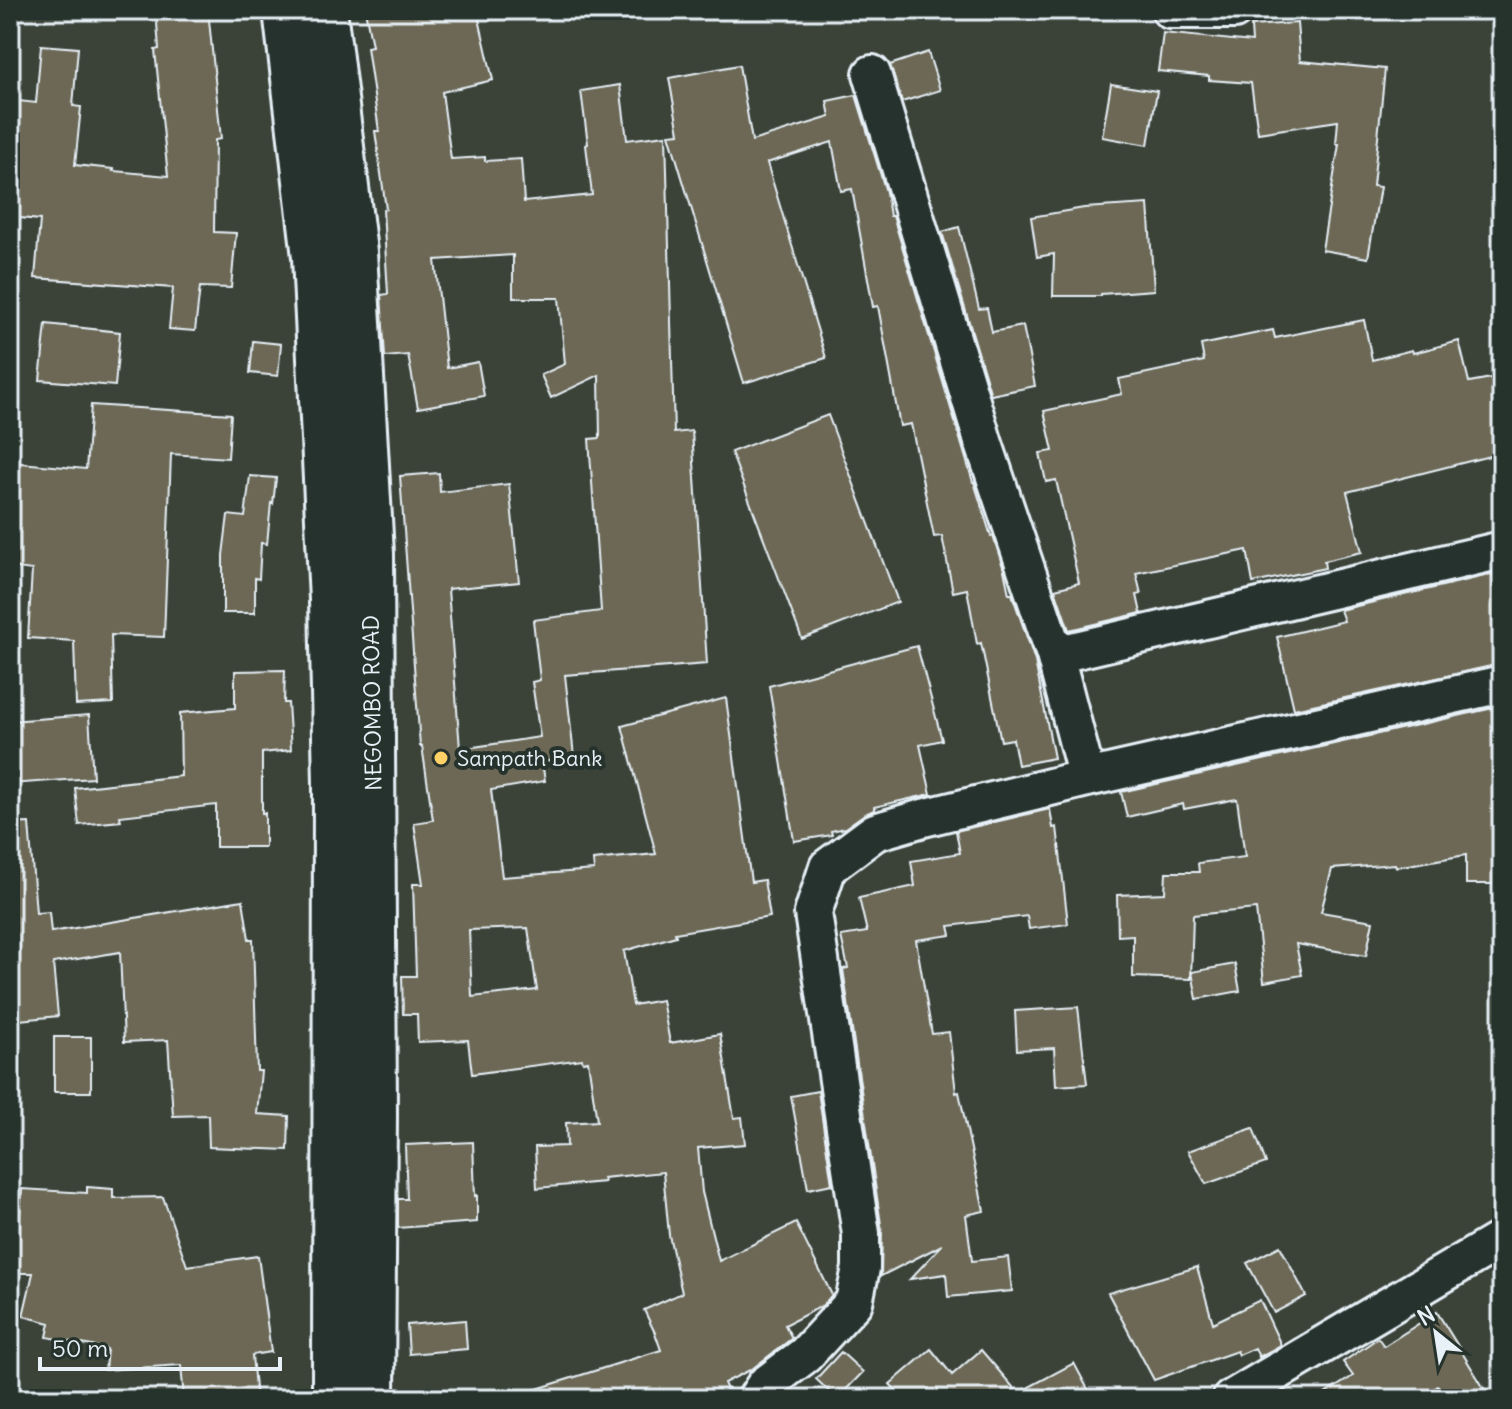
<svg xmlns="http://www.w3.org/2000/svg" width="1512" height="1409" font-family="Delius,sans-serif">
	<style>
		.building { fill: #6c6855; stroke: #e8f1f8; stroke-width: 2; fill-rule: evenodd }
		.lines { fill: none; stroke-linecap: round; stroke-linejoin: round }
		.minor-casing { stroke: #e8f1f8; stroke-width: 42 }
		.highway-casing { stroke: #e8f1f8; stroke-width: 50 }
		.minor { stroke: #26332d; stroke-width: 36 }
		.highway { stroke: #26332d; stroke-width: 44 }
		.poi-dot { fill: #ffd166; stroke: #26332d; stroke-width: 3 }
		.labels { text-anchor: middle; stroke-width: 8; stroke-linejoin: round; paint-order: stroke }
		.street-label { font-size: 22px; fill: #e8f1f8; stroke: #26332d }
		.poi-label { font-size: 22px; fill: #e8f1f8; stroke: #26332d; text-anchor: start }
	</style>
	<rect width="100%" height="100%" fill="#3b4339"/>
	<filter id="ink" filterUnits="userSpaceOnUse"><feTurbulence type="fractalNoise" baseFrequency=".0125" numOctaves="2"/><feDisplacementMap in="SourceGraphic" scale="16" xChannelSelector="R" yChannelSelector="G"/><feConvolveMatrix kernelMatrix="1 2 1 2 8 2 1 2 1" color-interpolation-filters="sRGB"/></filter>
	<g filter="url(#ink)">
		<path class="building" d="M156,10H208L221,139L215,140L214,232L236,233L231,288L200,287L195,331L169,329L173,288L35,278L40,220L10,217V100L36,103L41,45L78,48L73,106L81,107L75,165L114,169L113,171L168,176L155,50L159,49Z
			M365,10H477L493,80L442,92L451,159L485,157V161L521,159L524,202L592,195L586,145L588,144L581,91L620,85L627,140L666,135L674,433L692,431L707,664L565,675L574,756L542,762L545,781L491,790L502,877L594,870L593,860L656,854L622,726L726,698L751,882L764,880L770,917L675,933L676,936L624,951L633,1005L662,1000L670,1043L720,1034L734,1118L742,1117L745,1144L698,1148L702,1192L719,1261L796,1223L832,1295L822,1306L785,1325L792,1338L791,1339L752,1369L724,1383L731,1399H525L524,1393L661,1350L655,1333L644,1310L682,1293L669,1235L663,1172L603,1178L604,1182L537,1188L535,1147L567,1146L566,1123L597,1121L588,1061L583,1062L582,1059L472,1074L468,1040L418,1042L417,1014H403L402,976H416L413,884H423L414,823L433,820L422,746H420L400,476L439,473L440,492L509,484L519,582L448,589L460,749L540,737L532,682L540,680L533,620L601,611L589,439L600,438L599,375L551,398L541,375L565,364L559,298H513V255L435,260L447,368L478,362L484,396L418,408L408,355L385,357L381,295L388,294L383,210L386,209L375,131H379L367,47L372,46ZM528,928L537,990L472,997L469,930Z
			M1297,23L1300,61L1385,69L1373,186L1380,187L1368,258L1322,250L1339,144H1336L1338,121L1258,133L1251,83L1209,80V76L1158,71L1163,33L1252,42L1251,26Z
			M928,52L940,90L902,102L890,65Z
			M739,65L752,141L830,117L827,101L856,95L886,192L890,216H893L973,482H974L991,536H993L1004,570L1009,594H1012L1035,661L1054,758L1018,765L1013,739L1001,741L981,643L977,644L967,589L953,592L942,536L934,537L911,424L900,426L878,306L873,307L852,189L841,191L832,142L767,163L826,358L744,383L669,134L679,133L669,78Z
			M1111,84L1157,91L1148,145L1102,137Z
			M1148,204L1154,290L1101,294V296H1053L1054,254L1037,257L1031,217L1084,208Z
			M959,227L979,309L987,308L992,332L1023,326L1035,386L991,395L942,232Z
			M1364,320L1372,360L1412,350L1413,353L1459,341L1469,382L1502,376V453L1347,492L1362,552L1324,561L1325,568L1253,583L1247,550L1136,573L1141,594L1137,595L1141,613L1069,630L1055,589L1079,583L1056,480L1046,482L1040,453L1053,451L1044,411L1122,394L1119,379L1204,361L1201,345L1273,330L1275,338Z
			M46,324L120,332L115,386L40,380Z
			M253,341L281,344L278,376L250,373Z
			M91,405L231,414L228,458L171,454L164,637L111,635L113,703L76,705L74,641L28,638L32,570L10,567V462L86,469Z
			M828,415L898,602L802,639L731,452Z
			M250,476L276,478L273,504L271,503L267,544L261,543L259,579L255,578V613H223V555L228,515L245,517Z
			M1502,572V664L1294,709L1277,637L1344,621L1340,610Z
			M917,646L942,740L920,745L931,794L874,807V810L863,815L845,828L831,831L832,835L794,841L769,686Z
			M285,670L284,703H288L291,750L262,753V813H265V847H216V805L120,816L121,821L79,825L75,788L181,776L180,713L235,708V671Z
			M1502,706V851L1494,853L1495,884H1466V855L1396,867L1395,864L1332,869L1321,912L1373,921L1366,956L1296,944L1302,975L1264,982L1256,909L1193,915L1191,979L1133,977V935L1118,936L1117,895L1165,893L1166,872H1199L1198,863L1245,857L1237,799L1184,809L1183,804L1127,817L1121,792Z
			M89,715L93,778L10,784V721Z
			M1050,809L1053,828L1057,827L1068,924L1029,929L1027,916L949,926L951,935L916,940L932,1034L949,1032L956,1093L959,1092L984,1211L966,1215L972,1261L1008,1257L1012,1291L948,1297L946,1274L910,1279L942,1245L881,1276L882,1231L843,969L848,968L841,936L867,932L859,898L915,886L911,861L960,853L956,831Z
			M29,823L36,913L49,912L51,932L243,900L249,939H253L257,1071H261L257,1114L289,1116L288,1150L209,1147L208,1115L173,1116L168,1040L124,1042L120,952L53,963L58,1016L10,1021V824Z
			M1235,964L1240,991L1197,999L1192,972Z
			M1078,1007L1087,1084L1056,1086L1054,1048L1017,1050L1015,1011Z
			M54,1037H91V1092H54Z
			M818,1091L832,1184L808,1189L791,1096Z
			M1253,1128L1266,1163L1206,1184L1188,1151Z
			M473,1142L475,1196L477,1195V1222L398,1228V1199H407L405,1145Z
			M87,1187L113,1189V1198L163,1197L187,1266L258,1256L271,1352L252,1355L256,1399H184L181,1365L105,1370L107,1349L47,1337L50,1323L23,1316L33,1273H10V1241H18L22,1189L87,1193Z
			M1280,1246L1306,1296L1274,1313L1247,1263Z
			M1197,1267L1213,1323L1260,1300L1281,1345L1259,1357L1255,1348L1239,1355L1237,1351L1154,1380L1108,1293Z
			M1437,1312L1485,1390L1470,1399H1447L1438,1386L1417,1399H1317L1353,1376L1343,1362L1378,1338L1384,1346Z
			M465,1320L467,1349L409,1354L407,1325Z
			M931,1349L952,1375L981,1350L1018,1393L1074,1363L1093,1399H903L890,1384Z
			M841,1352L863,1372L837,1399L816,1379Z"/>
		<g class="lines">
			<g class="minor-casing">
				<path id="minor" d="M1170,10H1234
					M872,74L984,444L1055,655L1087,778
					M1055,655L1502,550
					M756,1399L765,1385L805,1355L854,1302L861,1268V1234L813,913L828,867L875,832L923,818L1087,778L1502,684
					M1231,1399L1502,1239"/>
			</g>
			<g class="highway-casing">
				<path id="highway" d="M286,10L315,257L332,600L336,783L335,1399
					M324,10L354,252L371,554L374,1114L372,1399"/>
			</g>
			<use href="#minor" class="minor"/>
			<use href="#highway" class="highway"/>
		</g>
	</g>
	<circle class="poi-dot" cx="441" cy="758" r="8"/>
	<g class="labels">
		<g class="street-label">
			<text transform="translate(372 703) rotate(-91)" y="8">NEGOMBO ROAD</text>
		</g>
		<g class="poi-label">
			<text x="457" y="766">Sampath Bank</text>
		</g>
	</g>
	<rect width="1512" height="1409" fill="none" stroke="#26332d" stroke-width="40"/>
	<rect x="20" y="20" width="1472" height="1369" fill="none" stroke="#e8f1f8" stroke-width="3" filter="url(#ink)"/>
	<g transform="translate(1436 1333) rotate(330)" stroke="#26332d" stroke-width="6" paint-order="stroke">
	<path d="M0-6L14 30L0 20L-14 30Z" fill="#e8f1f8"/>
	<text y="-12" font-size="22" font-weight="bold" text-anchor="middle" fill="#e8f1f8">N</text>
	</g>
	<path d="M40 1357v12h240v-12" fill="none" stroke="#e8f1f8" stroke-width="4"/>
	<text x="52" y="1357" font-size="24" fill="#e8f1f8" stroke="#26332d" stroke-width="6" paint-order="stroke">50 m</text>
</svg>
